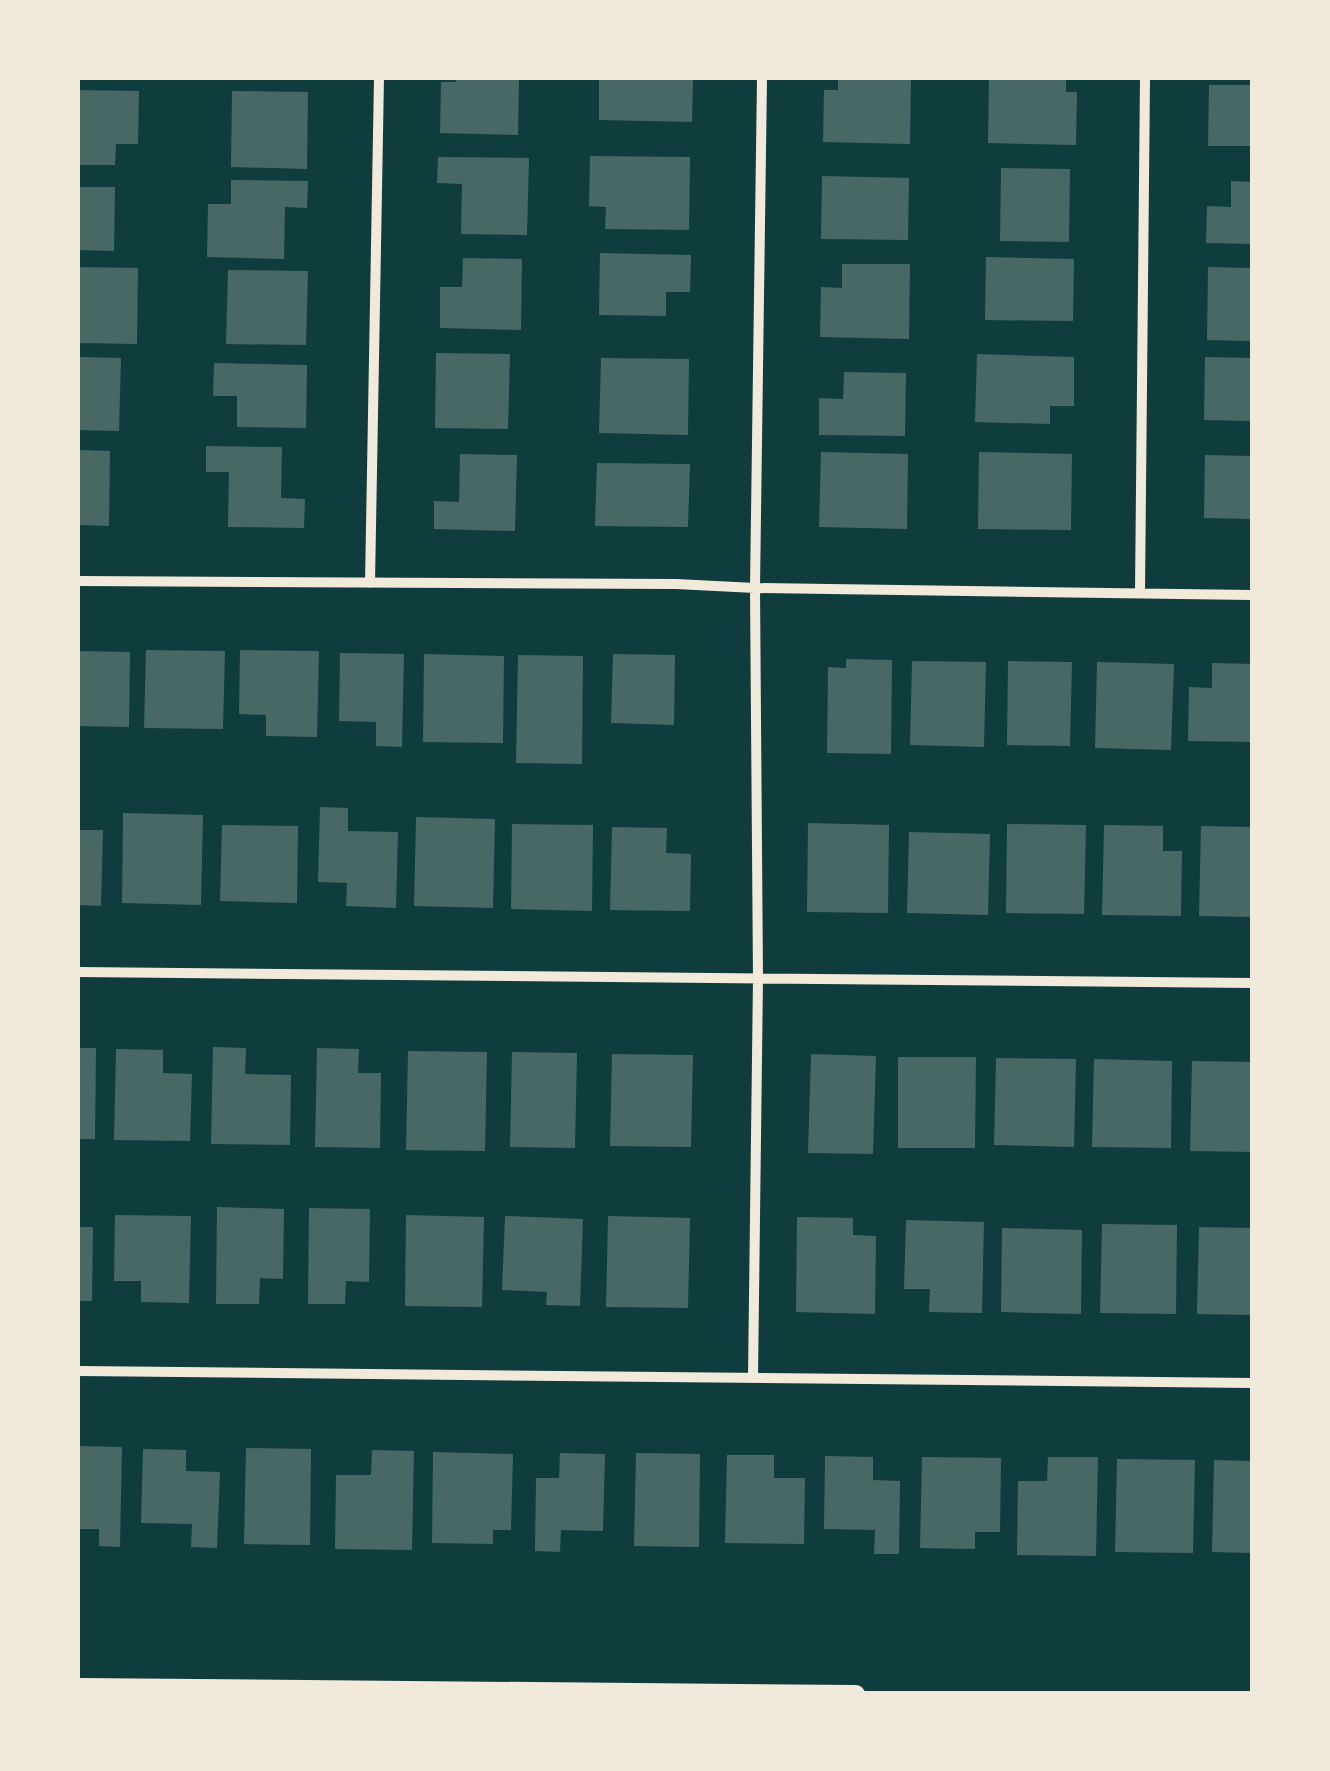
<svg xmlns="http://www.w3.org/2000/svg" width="1330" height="1771" font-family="Lato,sans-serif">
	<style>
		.building { fill: #486865 }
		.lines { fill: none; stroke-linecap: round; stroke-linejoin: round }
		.minor { stroke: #f1e9da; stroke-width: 10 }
		.tertiary { stroke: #f1e9da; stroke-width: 18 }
	</style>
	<rect width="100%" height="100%" fill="#0f3d3e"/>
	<path class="building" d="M456,78H519L518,135L440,133L441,82H456Z
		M599,78H693L692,122L599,120Z
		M838,78H911L910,144L823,142L824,90H838Z
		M989,78H1066V92H1077L1076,145L988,143Z
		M1209,85H1252V146H1208Z
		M78,90L139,91L138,144H116L115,165H78Z
		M232,91L308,92L307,169L231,167Z
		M590,156L690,157L689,230L605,229L606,207L589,206Z
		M438,157L529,158L527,235L461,234L462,184L437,183Z
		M1001,168L1070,169L1069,242L1000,241Z
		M822,176L909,178L908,240L821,239Z
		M231,180L308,181L307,208L285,207L284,259L207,257L208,204H231Z
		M1231,181L1252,182V244L1206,243L1207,206L1231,207Z
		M78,187H115L114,251L78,250Z
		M600,253L691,255L690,292H666V316L599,315Z
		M986,257L1074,259L1073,321L985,320Z
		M463,258L522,259L521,330L440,328V287H462Z
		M842,264H910L909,339L820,337L821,287L842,288Z
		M78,267L138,268L137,344L78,343Z
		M1208,267L1252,268V341L1207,340Z
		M228,270L308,271L306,345L226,344Z
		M436,353L510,354L508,429L435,428Z
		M977,354L1074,357V406H1050V424L975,422Z
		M78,357L121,358L119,431L78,430Z
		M1205,357L1252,358V421L1204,420Z
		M601,358L689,359L688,435L599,433Z
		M214,363L307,365L306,428L237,427V396H213Z
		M844,372L906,373L905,436L819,435V398L843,399Z
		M206,446L282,447L281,498L305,499L304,528L228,527L229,472H206Z
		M78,450L110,451L109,526L78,525Z
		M821,452L908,454L907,529L819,527Z
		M979,452L1072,454L1071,530L978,529Z
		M460,454L517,455L515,531L434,529V501L459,502Z
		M1205,455L1252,456V519L1204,518Z
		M597,463L690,464L688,527L595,526Z
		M146,650L225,651L223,729L144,728Z
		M240,650L319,651L317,737L266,736V715L239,714Z
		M78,651L130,652L129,727L78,726Z
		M340,653L404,654L402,747L376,746V722L339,721Z
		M424,654L504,656L503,743L423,742Z
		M613,654L675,655L674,725L611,723Z
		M518,655L583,656L582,764L516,763Z
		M846,659L892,660L891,754L827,753L828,667L846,668Z
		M912,661L986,662L984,747L910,745Z
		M1008,661L1072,662L1070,746L1007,745Z
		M1097,662L1174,664L1171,750L1095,748Z
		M1212,663L1252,664V742L1188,741L1189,687L1212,688Z
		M320,807L348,808V831L398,832L396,908L346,906L347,883L318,882Z
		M123,813L203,815L201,905L122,903Z
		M416,817L495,819L493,908L414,906Z
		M808,823L889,825L888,913L807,912Z
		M512,824L593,825L592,911L511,909Z
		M1007,824L1086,825L1084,914L1006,913Z
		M222,825L298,826L297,903L220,901Z
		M1104,825L1163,826V851H1182L1181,916L1102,915Z
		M1201,826L1252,827V917L1199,916Z
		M612,827L667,828L666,853L691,854L690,911L610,910Z
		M78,830H103L101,906L78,905Z
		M909,832L990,834L988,915L907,913Z
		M213,1047L246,1048L245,1074L291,1075L290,1145L211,1144Z
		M78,1048H96L95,1139H78Z
		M317,1048L359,1049L358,1073H381L380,1148L315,1147Z
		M116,1049L163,1050V1073L192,1074L190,1141L114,1140Z
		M408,1051L487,1052L485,1151L406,1150Z
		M512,1052L577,1053L575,1148L510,1147Z
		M612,1054L693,1055L691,1147L610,1146Z
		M811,1054L876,1056L873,1154L808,1153Z
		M898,1057H976L975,1148H898Z
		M996,1058L1076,1059L1074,1147L994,1145Z
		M1094,1059L1172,1061L1171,1148L1092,1147Z
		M1192,1061L1252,1062V1152L1190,1151Z
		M217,1207L284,1209L283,1279L260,1278L259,1304H216Z
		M309,1208L370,1209L369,1282L346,1281L345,1304H308Z
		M115,1215L191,1216L189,1303L141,1302V1281H114Z
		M406,1215L484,1217L482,1307L405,1306Z
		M505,1216L583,1219L580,1306L546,1305L547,1292L502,1290Z
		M608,1216L690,1218L688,1308L606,1307Z
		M797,1217L853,1218V1235L876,1236L875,1314L796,1312Z
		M906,1220L984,1222L982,1313L929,1312L930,1289H904Z
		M1102,1224L1177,1225L1176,1314L1100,1313Z
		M78,1227H93L92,1301H78Z
		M1199,1227L1252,1228V1315L1197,1314Z
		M1002,1228L1082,1230L1081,1314L1001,1312Z
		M78,1446L122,1447L120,1547L99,1546V1529H78Z
		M246,1448L311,1449L310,1545L244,1544Z
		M143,1449L186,1450V1471L220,1472L217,1548L191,1547L192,1524L141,1523Z
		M372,1450L414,1451L412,1550L335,1549L336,1475H371Z
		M433,1452L513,1454L511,1530H493V1544L432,1543Z
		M560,1453L605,1454L603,1531L561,1530L560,1552L535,1551L536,1478H559Z
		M636,1453L700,1454L699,1547L634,1546Z
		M727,1455H774V1478H805L804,1544L725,1543Z
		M825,1456L873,1457V1480L900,1481L899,1554H874L875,1530L824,1529Z
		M922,1457L1001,1458L1000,1532H975V1549L920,1548Z
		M1048,1457H1098L1096,1556L1017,1555L1018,1481H1047Z
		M1117,1459L1195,1460L1193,1553L1115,1552Z
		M1214,1460L1252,1461V1553L1212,1552Z"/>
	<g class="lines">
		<path class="minor" d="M78,581L676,584L755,588L1252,595
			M370,583L379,78
			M1140,592L1145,78
			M78,972L1252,983
			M78,1371L1252,1383
			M753,1377L758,978L755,588L762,78"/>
		<path class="tertiary" d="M78,1687L856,1694"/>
	</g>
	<rect width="1330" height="1771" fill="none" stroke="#f1e9da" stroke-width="160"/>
</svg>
